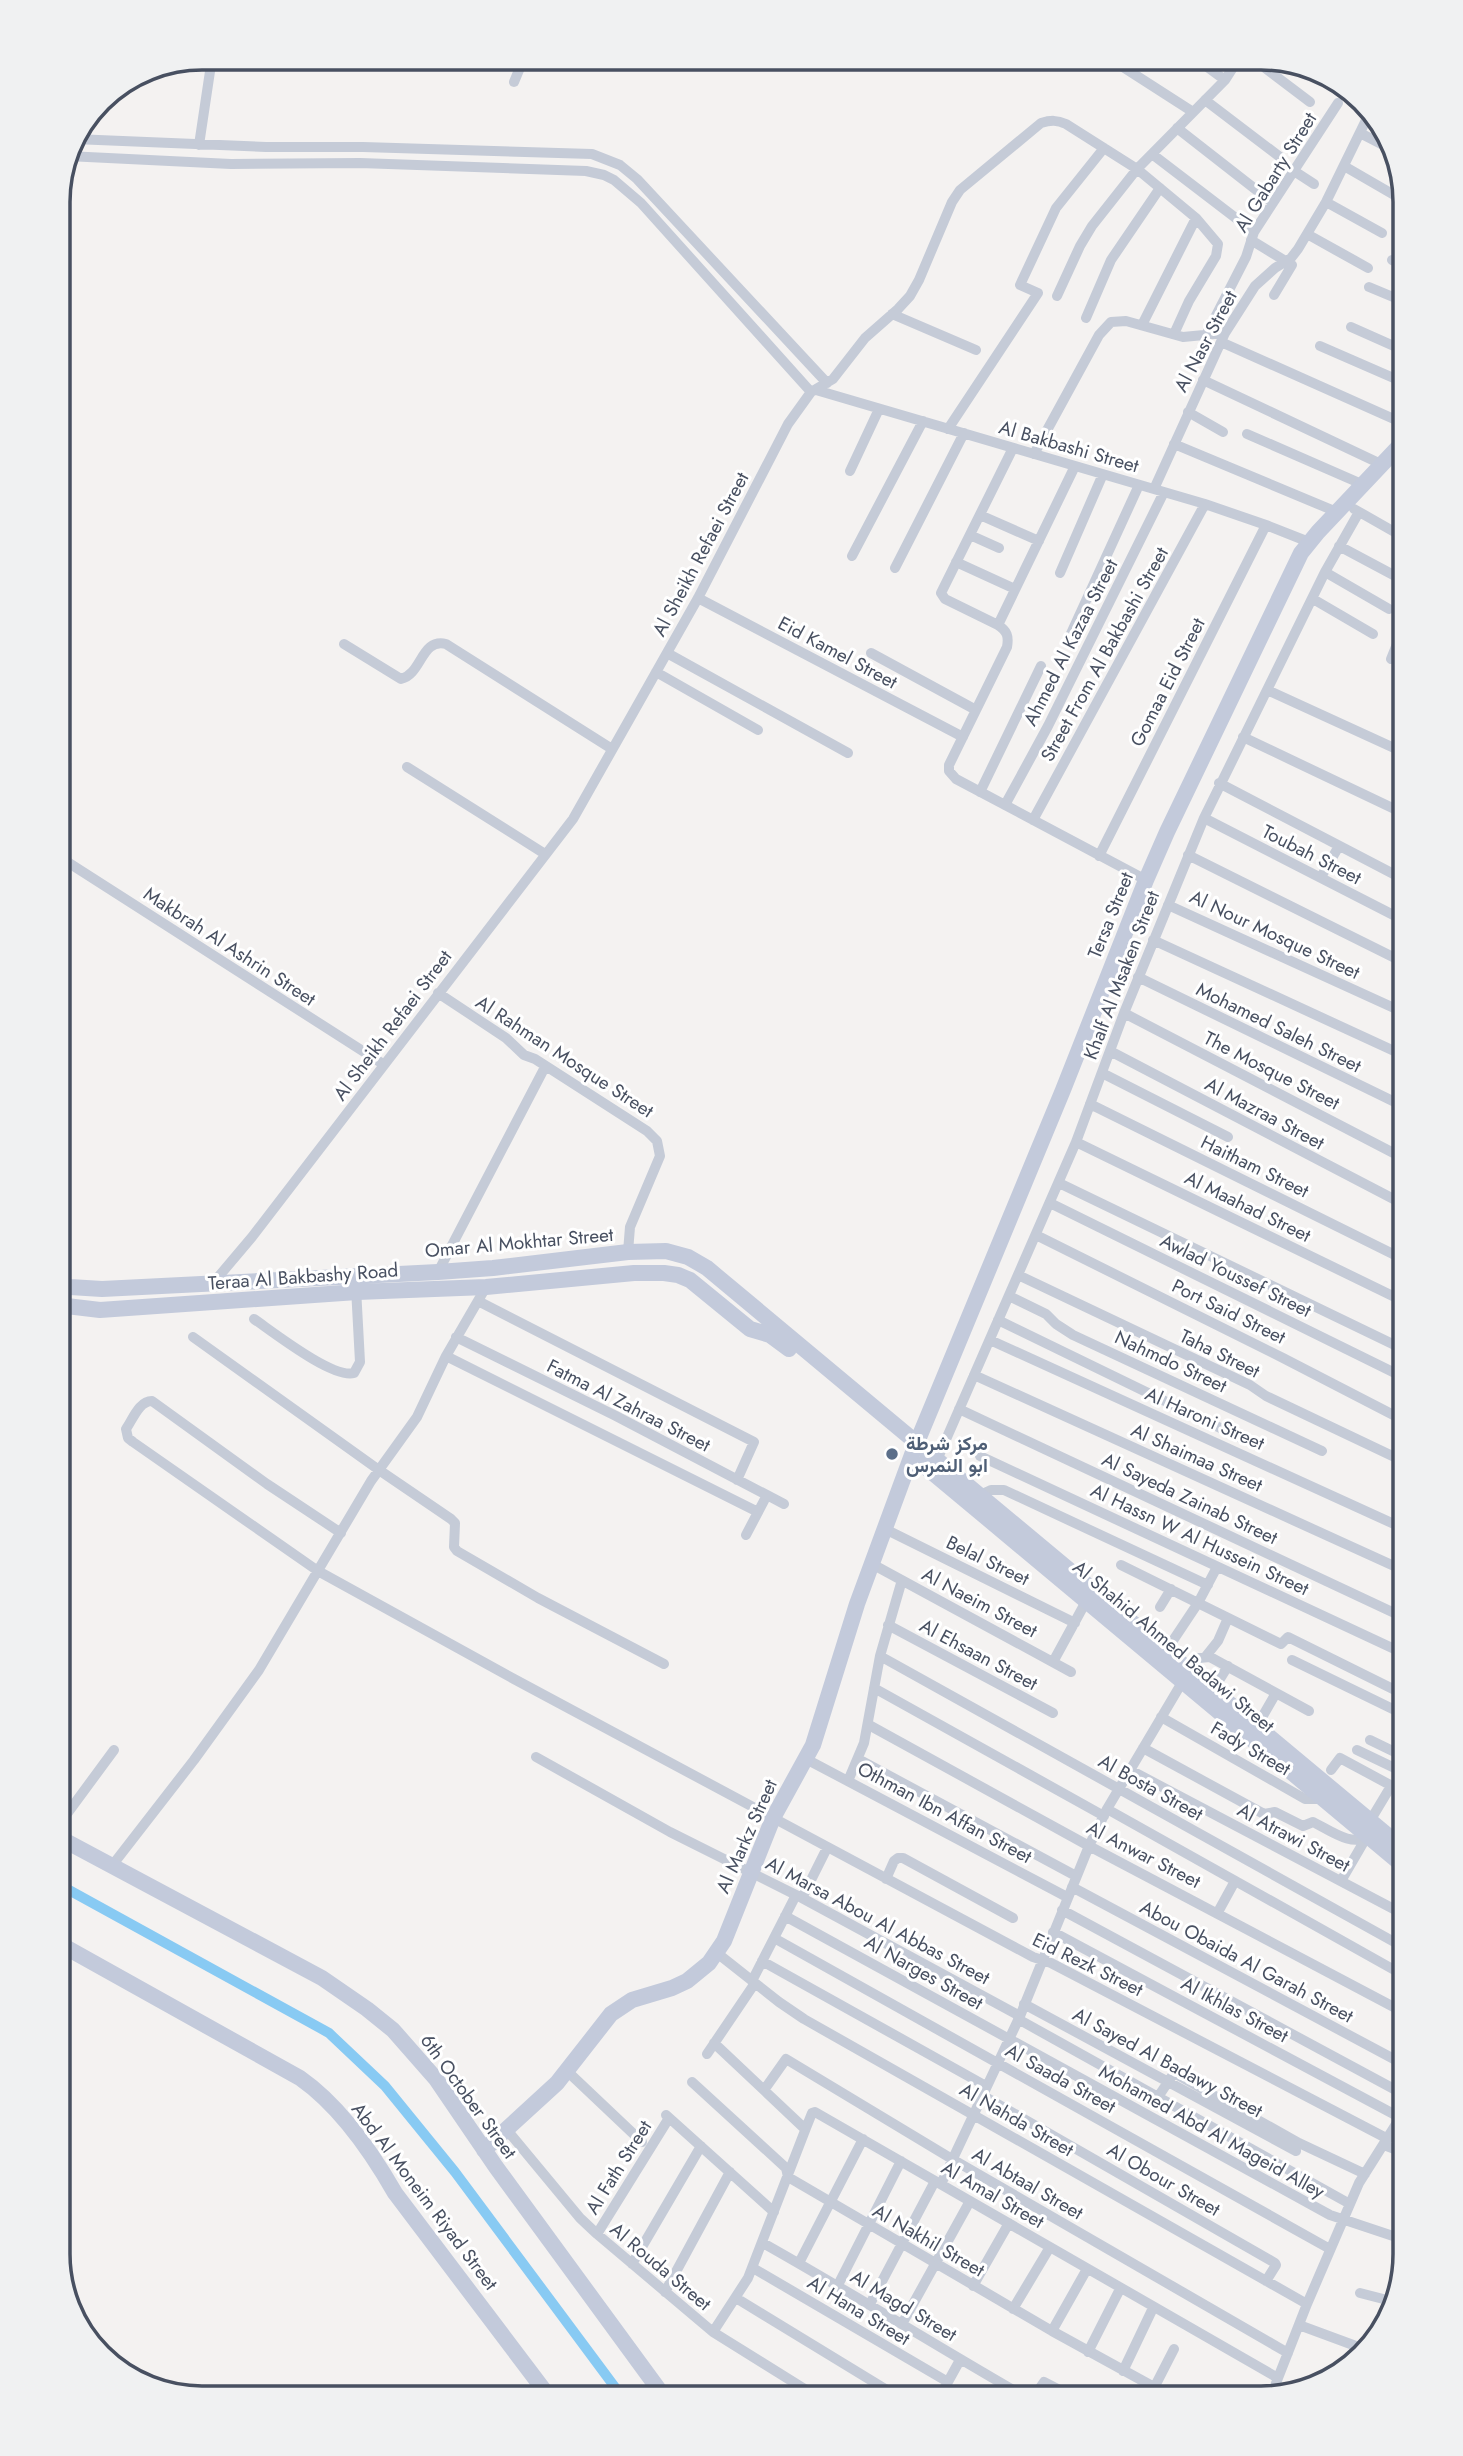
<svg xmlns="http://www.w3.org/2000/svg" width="1463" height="2456" font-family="Jost,Vazirmatn,sans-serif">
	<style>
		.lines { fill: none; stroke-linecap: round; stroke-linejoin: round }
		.canal { stroke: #88caf3; stroke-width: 10 }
		.street { stroke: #c5cbd7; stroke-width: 10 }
		.secondary { stroke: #c3cadb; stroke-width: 16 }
		.service-dot { fill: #5c6f8a; stroke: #fff; stroke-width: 2.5 }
		.labels { text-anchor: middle; stroke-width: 6; stroke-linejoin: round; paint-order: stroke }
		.street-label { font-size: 19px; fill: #485061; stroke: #fff }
		.service-label { font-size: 19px; font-weight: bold; fill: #4e5e75; stroke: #fff; text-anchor: start }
		.rim { fill: none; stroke: #485061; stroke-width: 3.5 }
	</style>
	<rect width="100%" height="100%" fill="#f4f2f1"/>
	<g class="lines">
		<path class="canal" d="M58,1884L329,2033L385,2086L455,2172L623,2398"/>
		<path class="street" d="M1109,58L1193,112
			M1195,58L1225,80
			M1252,58L1310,102
			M974,63L976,58
			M1334,80L1345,86
			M514,82L524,58
			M1205,100L1280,157
			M1177,128L1273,203
			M1360,133L1393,150
			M74,139L266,147H363L592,154L620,165L637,179L827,383
			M199,145L212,58
			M1152,154L1254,232
			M67,156L231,164L360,163L586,171L604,175L614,180L641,203L811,392
			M1344,166L1401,199
			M1294,171L1314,184
			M1326,202L1382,233
			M1307,234L1368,268
			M1251,240L1292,265L1274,295
			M1392,260L1405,265
			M1369,287L1405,302
			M1057,296L1080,246L1092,226L1137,169L1225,80L1239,58
			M892,314L976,350
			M1086,318L1111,260L1160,188
			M1142,325L1196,218
			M1351,327L1405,351
			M1206,335L1246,257L1254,232L1338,103
			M1221,342L1405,424
			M1320,346L1405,383
			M1203,380L1383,465
			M816,390L1205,504L1266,525L1309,542
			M1188,412L1223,432
			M948,429L1038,293L1020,285L1056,208L1104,148
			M1247,434L1364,485
			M1174,444L1337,512
			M1013,448L941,593L945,599L998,625C1007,631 1009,636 1007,647L949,765V771L956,779L1146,880
			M1034,454L1099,335L1111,322L1126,321L1183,337L1225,333
			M850,471L879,409
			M1154,489L1225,333L1255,286L1275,268L1291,258L1298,249L1326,202L1369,114
			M1354,509L1405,538
			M980,515L1039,541
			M970,535L999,548
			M1339,546L1399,578
			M852,556L923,421
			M956,562L1015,589
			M895,568L964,433
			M1325,572L1389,609
			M1060,573L1103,474
			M698,598L963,737
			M1313,599L1373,634
			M998,625L1075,466
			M1068,640L1139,485
			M344,644L401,679C422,674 421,638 446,644L612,749
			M667,653L848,753
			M871,653L976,710
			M1391,659L1405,624
			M656,672L758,730
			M1267,690L1405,753
			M1243,737L1405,814
			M407,767L545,854
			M1219,783L1405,880
			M980,792L1041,666
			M1005,805L1048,726L1164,492
			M1204,818L1405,921
			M1033,820L1205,504
			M1188,855L1405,963
			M58,856L383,1064
			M1099,856L1266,525
			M1321,877L1339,846
			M1168,905L1405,1013
			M1153,940L1405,1056
			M1138,977L1405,1107
			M438,993L506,1038L524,1055L535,1059L647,1131L657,1141L660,1156L630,1227L628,1252
			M1124,1013L1405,1159
			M1110,1051L1405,1205
			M1102,1073L1228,1137
			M1090,1104L1405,1260
			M1076,1142L1405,1302
			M1059,1183L1405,1350
			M1050,1203L1405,1378
			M1036,1235L1283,1358L1405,1421
			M438,1272L545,1067
			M1018,1275L1250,1385L1266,1396L1405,1462
			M214,1282L252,1237L573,819L698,598L788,424L811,392L833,379L865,338L898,309L910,296L919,280L952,202L960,190L1041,123C1051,120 1057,120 1066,124L1137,169L1196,218L1218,244L1216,256L1189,301L1174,334
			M1009,1296L1046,1314L1056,1324L1073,1335L1322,1451
			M478,1301L754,1442L737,1480
			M254,1319C273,1332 333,1379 354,1373L360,1362L356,1288
			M998,1320L1247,1441
			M193,1337L379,1470L451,1519L455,1523L454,1547L457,1551L538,1598L664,1664
			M456,1337L616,1416L784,1504
			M990,1340L1405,1529
			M446,1356L758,1512
			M974,1375L1405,1571
			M959,1409L1405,1618
			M980,1456L1405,1654
			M937,1460L1076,1142L1124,1013L1204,818L1325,572L1359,512
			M980,1495L991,1490H1004L1208,1585
			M885,1529L1075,1623
			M341,1533L267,1484L152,1401C139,1401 133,1419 126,1429L128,1438L133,1442L318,1571L514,1679L1033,1957L1051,1963L1388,2139
			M746,1535L767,1495
			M872,1564L1071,1672
			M1121,1565L1281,1644L1288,1637L1405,1695
			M1160,1607L1171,1589
			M888,1625L1053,1713
			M1164,1654L1198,1603L1217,1567
			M880,1656L1405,1948
			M1206,1656L1218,1641L1228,1618
			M1292,1660L1405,1715
			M1053,1662L1089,1596
			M1220,1679L1228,1666
			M874,1688L1104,1816
			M1161,1717L1305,1799H1325
			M869,1725L1089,1846L1405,2013
			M1257,1726L1276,1693
			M1370,1740L1405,1757
			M1143,1748L1264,1814L1275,1812L1303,1826L1313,1822C1328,1829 1354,1849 1368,1835
			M1357,1750L1405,1773
			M536,1757L670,1832L802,1898L1020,2016
			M806,1759L1067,1897
			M858,1759L1076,1876
			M1130,1770L1405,1915
			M1331,1770L1340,1758L1405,1793
			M848,1781L864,1743L880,1656L902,1580
			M1107,1809L1405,1976
			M1370,1821L1391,1786
			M58,1826L114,1750
			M111,1867L194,1760L259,1670L371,1481L417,1417L446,1356L486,1287
			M886,1879L894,1861L898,1858H903L1013,1918
			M1341,1881L1366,1838
			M1072,1887L1405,2065
			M802,1898L827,1848
			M1062,1910L1405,2095
			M1218,1912L1235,1881
			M785,1916L1330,2215L1405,2240
			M1053,1932L1401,2118
			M774,1938L1330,2249
			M717,1953L779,2002L804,2019L1307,2304
			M762,1961L986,2086
			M752,1981L796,1895
			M1024,2004L1296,2151
			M1018,2019L1350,2204
			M714,2043L804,2128H806L812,2113L815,2112L1278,2378
			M707,2054L755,1983
			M567,2071L642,2142
			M692,2082L786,2168L788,2177L1052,2331L1174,2398
			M764,2090L786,2059L952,2159L1288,2353
			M982,2095L1275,2263L1276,2265L1266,2281
			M1158,2097L1174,2073L1299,2143L1365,2174
			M666,2115L774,2212
			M507,2130L580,2218L597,2234L713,2332L819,2398
			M1384,2145L1405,2153
			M941,2184L1020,2016L1089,1846L1107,1809L1190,1669L1199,1658L1210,1657L1309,1711
			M597,2234L669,2118
			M763,2243C852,2293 938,2347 1027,2398
			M799,2263L863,2139
			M632,2264L701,2146
			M753,2268L948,2382
			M838,2285L901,2161
			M973,2286L1009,2223
			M665,2292L730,2172
			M1360,2293L1391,2301
			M736,2298L900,2398
			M870,2304L935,2181
			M1013,2309L1050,2247
			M902,2324L970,2201
			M1299,2325L1364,2349
			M1052,2331L1087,2269
			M713,2332L748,2278L806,2128
			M1088,2352L1120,2289
			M1123,2371L1153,2308
			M1154,2388L1174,2349
			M1271,2396L1307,2304L1359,2183L1405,2110
			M939,2398L960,2360
			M1033,2398L1044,2382L1075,2398"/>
		<path class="secondary" d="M58,1284L70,1287L102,1289L438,1272L493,1268L628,1252L666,1251L688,1257L707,1268L1405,1850
			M58,1305L100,1310L357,1292L486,1287L634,1273H664L678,1275L690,1280L750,1329L770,1335L789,1349
			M931,1455L926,1462L927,1468L1405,1867
			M58,1837L322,1978L367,2009L393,2030L436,2079L496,2167L665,2398
			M58,1943L300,2078C340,2106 371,2151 395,2193L550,2398
			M484,2150L557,2083L611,2014L632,2000L672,1988L687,1981L709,1963L724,1941L773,1818L813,1745L857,1604L913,1452L1063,1090L1146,880L1167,832L1301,553L1318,532L1405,440"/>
	</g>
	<circle class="service-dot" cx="892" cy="1454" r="7"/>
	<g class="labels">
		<g class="street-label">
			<text transform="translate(1275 172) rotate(-58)" y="7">Al Gabarty Street</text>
			<text transform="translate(1205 341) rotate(-62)" y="7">Al Nasr Street</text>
			<text transform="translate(1069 446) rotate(16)" y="7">Al Bakbashi Street</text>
			<text transform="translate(700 554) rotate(-62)" y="7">Al Sheikh Refaei Street</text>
			<text transform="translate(1070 642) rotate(-63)" y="7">Ahmed Al Kazaa Street</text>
			<text transform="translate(838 652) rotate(28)" y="7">Eid Kamel Street</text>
			<text transform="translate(1104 654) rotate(-61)" y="7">Street From Al Bakbashi Street</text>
			<text transform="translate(1167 682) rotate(-63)" y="7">Gomaa Eid Street</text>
			<text transform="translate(1312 854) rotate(27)" y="7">Toubah Street</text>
			<text transform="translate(1110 915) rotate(-68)" y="7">Tersa Street</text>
			<text transform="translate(1275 934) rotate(25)" y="7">Al Nour Mosque Street</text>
			<text transform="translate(230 946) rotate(33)" y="7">Makbrah Al Ashrin Street</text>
			<text transform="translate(1121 975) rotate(-69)" y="7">Khalf Al Msaken Street</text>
			<text transform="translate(392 1025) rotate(-53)" y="7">Al Sheikh Refaei Street</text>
			<text transform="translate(1279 1027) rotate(26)" y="7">Mohamed Saleh Street</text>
			<text transform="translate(565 1056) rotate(33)" y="7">Al Rahman Mosque Street</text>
			<text transform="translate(1272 1070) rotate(27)" y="7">The Mosque Street</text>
			<text transform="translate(1265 1113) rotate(28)" y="7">Al Mazraa Street</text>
			<text transform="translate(1255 1166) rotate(26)" y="7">Haitham Street</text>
			<text transform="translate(1248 1206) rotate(26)" y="7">Al Maahad Street</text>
			<text transform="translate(519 1242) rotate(-5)" y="7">Omar Al Mokhtar Street</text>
			<text transform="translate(1236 1275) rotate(26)" y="7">Awlad Youssef Street</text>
			<text transform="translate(303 1276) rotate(-4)" y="7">Teraa Al Bakbashy Road</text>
			<text transform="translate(1229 1311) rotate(26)" y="7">Port Said Street</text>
			<text transform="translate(1220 1353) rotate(26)" y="7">Taha Street</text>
			<text transform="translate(1171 1361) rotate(25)" y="7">Nahmdo Street</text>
			<text transform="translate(629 1405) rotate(27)" y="7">Fatma Al Zahraa Street</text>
			<text transform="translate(1205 1418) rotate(24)" y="7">Al Haroni Street</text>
			<text transform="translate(1197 1457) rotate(24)" y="7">Al Shaimaa Street</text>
			<text transform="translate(1190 1498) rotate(25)" y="7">Al Sayeda Zainab Street</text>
			<text transform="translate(1200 1539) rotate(25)" y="7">Al Hassn W Al Hussein Street</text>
			<text transform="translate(988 1560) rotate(26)" y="7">Belal Street</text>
			<text transform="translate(980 1602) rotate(28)" y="7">Al Naeim Street</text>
			<text transform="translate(1174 1646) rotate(40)" y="7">Al Shahid Ahmed Badawi Street</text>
			<text transform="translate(979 1654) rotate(28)" y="7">Al Ehsaan Street</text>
			<text transform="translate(1251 1748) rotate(30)" y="7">Fady Street</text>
			<text transform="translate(1151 1787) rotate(29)" y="7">Al Bosta Street</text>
			<text transform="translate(945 1812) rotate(28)" y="7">Othman Ibn Affan Street</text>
			<text transform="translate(746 1836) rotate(-66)" y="7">Al Markz Street</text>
			<text transform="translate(1294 1837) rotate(28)" y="7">Al Atrawi Street</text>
			<text transform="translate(1144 1854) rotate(27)" y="7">Al Anwar Street</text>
			<text transform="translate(878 1920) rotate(28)" y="7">Al Marsa Abou Al Abbas Street</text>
			<text transform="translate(1247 1961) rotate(28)" y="7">Abou Obaida Al Garah Street</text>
			<text transform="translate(1088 1964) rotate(26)" y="7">Eid Rezk Street</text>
			<text transform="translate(924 1972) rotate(29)" y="7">Al Narges Street</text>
			<text transform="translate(1235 2009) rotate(28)" y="7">Al Ikhlas Street</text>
			<text transform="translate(1168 2062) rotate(28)" y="7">Al Sayed Al Badawy Street</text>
			<text transform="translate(1061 2078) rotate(29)" y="7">Al Saada Street</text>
			<text transform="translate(469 2096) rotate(54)" y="7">6th October Street</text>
			<text transform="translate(1017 2119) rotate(30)" y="7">Al Nahda Street</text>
			<text transform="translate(1212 2131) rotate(29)" y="7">Mohamed Abd Al Mageid Alley</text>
			<text transform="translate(618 2167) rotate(-58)" y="7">Al Fath Street</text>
			<text transform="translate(1164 2179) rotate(30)" y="7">Al Obour Street</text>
			<text transform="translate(1028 2183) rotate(30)" y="7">Al Abtaal Street</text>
			<text transform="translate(993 2194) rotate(30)" y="7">Al Amal Street</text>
			<text transform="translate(425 2196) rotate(53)" y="7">Abd Al Moneim Riyad Street</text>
			<text transform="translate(929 2240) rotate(30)" y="7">Al Nakhil Street</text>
			<text transform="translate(661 2266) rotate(40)" y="7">Al Rouda Street</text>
			<text transform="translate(904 2305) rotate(31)" y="7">Al Magd Street</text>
			<text transform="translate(859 2310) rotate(31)" y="7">Al Hana Street</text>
		</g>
		<g class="service-label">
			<text x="906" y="1450">مركز شرطة<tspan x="906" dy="22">ابو النمرس</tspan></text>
		</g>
	</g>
	<path d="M0 0H1463V2456H0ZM202 70H1261A132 132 0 0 1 1393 202V2254A132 132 0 0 1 1261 2386H202A132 132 0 0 1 70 2254V202A132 132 0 0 1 202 70Z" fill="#f0f1f2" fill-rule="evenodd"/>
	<path class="rim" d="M202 70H1261A132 132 0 0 1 1393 202V2254A132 132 0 0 1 1261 2386H202A132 132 0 0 1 70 2254V202A132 132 0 0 1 202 70Z"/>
</svg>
